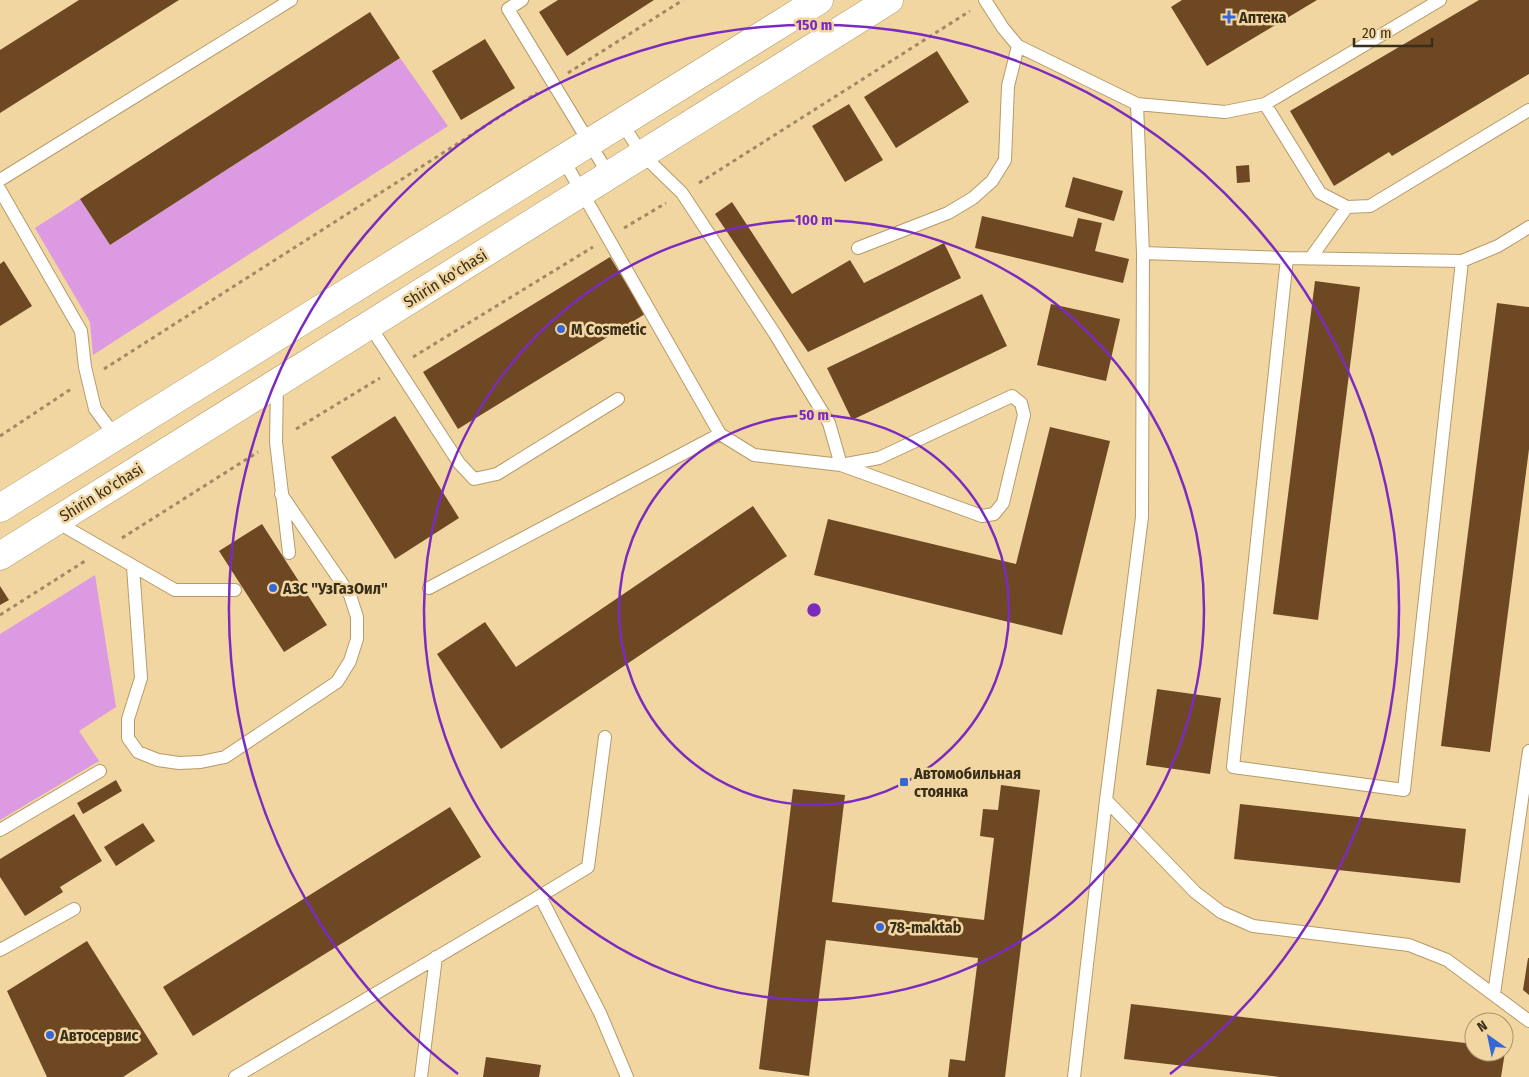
<svg xmlns="http://www.w3.org/2000/svg" width="1529" height="1077" font-family="'Fira Sans Condensed',sans-serif">
	<style>
		.green { fill: #db9ae2 }
		.building { fill: #6e4822 }
		.lines { fill: none; stroke-linecap: round; stroke-linejoin: round }
		.service-casing { stroke: #b59b68; stroke-width: 14 }
		.secondary-casing { stroke: #b59b68; stroke-width: 29 }
		.path { stroke: #9e8a63; stroke-width: 3; stroke-dasharray: 4 4; stroke-linecap: butt }
		.service { stroke: #fff; stroke-width: 12 }
		.secondary { stroke: #fff; stroke-width: 28 }
		.ring { fill: none; stroke: #7b2cbf; stroke-width: 2.5 }
		.poi-dot { fill: #3567d6; stroke: #f1d6a1; stroke-width: 2 }
		.labels { text-anchor: middle; stroke-width: 5; stroke-linejoin: round; paint-order: stroke }
		.poi-label { font-size: 16px; font-weight: bold; fill: #392e19; stroke: #f1d6a1; text-anchor: start }
		.street-label { font-size: 16px; fill: #392e19; stroke: #f1d6a1 }
		.centre { fill: #7b2cbf; stroke: #f1d6a1; stroke-width: 2.5 }
		.ring-label { font-size: 15px; text-anchor: middle; font-weight: bold; fill: #7b2cbf; stroke: #f1d6a1; stroke-width: 5; stroke-linejoin: round; paint-order: stroke }
	</style>
	<rect width="100%" height="100%" fill="#f1d6a1"/>
	<path class="green" d="M400,58L448,126L93,355L90,322L35,228L80,199L110,245Z
		M95,575L116,707L79,731L99,761L0,820V634Z"/>
	<path class="building" d="M79,0H179L0,113V50Z
		M558,0H654L567,56L539,12Z
		M1182,0H1317L1207,66L1171,7Z
		M1479,0H1529V74L1392,156L1389,152L1334,186L1290,111Z
		M370,12L400,58L110,245L80,199Z
		M485,39L515,88L461,120L432,71Z
		M937,51L969,102L896,148L864,97Z
		M849,104L883,160L845,182L812,126Z
		M1249,165L1250,182L1237,183L1236,166Z
		M1073,177L1123,191L1114,221L1065,207Z
		M732,202L792,294L850,260L864,283L944,243L961,278L808,352L715,214Z
		M982,216L1073,237L1078,218L1102,223L1095,251L1129,259L1123,283L975,248Z
		M610,257L645,314L458,429L423,372Z
		M4,261L32,306L0,326V264Z
		M1315,281L1360,287L1318,620L1273,614Z
		M982,294L1007,346L852,420L827,368Z
		M1497,303L1529,307V449L1490,752L1441,746Z
		M1051,304L1120,319L1106,381L1037,365Z
		M395,416L459,518L395,559L331,457Z
		M1050,427L1110,441L1062,635L814,575L828,519L1016,564Z
		M753,506L787,556L501,749L437,654L485,622L516,667Z
		M262,524L327,625L284,652L219,551Z
		M0,586L9,600L0,605Z
		M1157,689L1221,698L1210,774L1146,765Z
		M116,780L122,791L83,814L77,803Z
		M1001,785L1040,790L1005,1077H948L950,1059L965,1061L978,958L826,940L809,1076L759,1069L793,789L845,795L832,902L984,920L994,838L980,836L983,809L998,810Z
		M1240,804L1466,829L1460,883L1234,859Z
		M450,807L481,857L193,1036L163,987Z
		M74,814L102,861L60,887L63,892L25,916L0,877V859Z
		M143,823L155,841L116,866L104,847Z
		M87,941L158,1054L123,1077H47L7,991Z
		M1528,958H1529V995L1523,990Z
		M1131,1004L1474,1044V1052H1505L1501,1077H1280L1124,1059Z
		M486,1057L541,1065L539,1077H483Z"/>
	<g class="lines">
		<g class="service-casing">
			<path id="service" d="M522,0L508,9L609,175
				M985,0L1003,28L1018,46L1137,104L1143,253L1142,517L1106,800L1074,1077
				M1137,104L1225,112L1265,104L1440,0
				M1265,104L1320,193L1347,207L1370,206L1529,110
				M563,159L720,434L754,455L841,465L879,458L1012,396L1021,403L1024,415L1003,503L994,514L982,516L841,465L829,423L775,334L682,193L642,154L621,122
				M0,180L291,0
				M0,190L81,331L85,367L95,409L115,436
				M858,248L948,213L973,198L992,181L1005,160L1008,86L1018,46
				M1143,253L1287,258L1462,261L1498,246L1529,227
				M1287,258L1233,767L1404,790L1462,261
				M1310,259L1347,207
				M370,326L459,463L474,479L497,474L618,399
				M277,384L276,442L289,553
				M55,521L175,590H235
				M133,567L141,678L128,719V738L138,752L158,760L179,763L201,762L225,757L337,682L350,661L357,639V617L350,595L281,494
				M429,588L720,434
				M1106,800L1195,892L1221,912L1253,926L1409,945L1447,960L1529,1021
				M0,830L100,771
				M540,896L588,867L605,737
				M0,950L74,909
				M1494,994L1529,751
				M235,1077L540,896L600,1013L627,1077
				M421,1077L436,957"/>
		</g>
		<g class="secondary-casing">
			<path id="secondary" d="M0,508L819,0
				M0,556L889,0"/>
		</g>
		<path class="path" d="M568,73L683,0
			M699,183L970,11
			M624,228L666,203
			M413,357L593,247
			M104,369L537,93
			M296,429L380,378
			M0,436L71,389
			M122,538L258,452
			M0,615L85,561"/>
		<use href="#service" class="service"/>
		<use href="#secondary" class="secondary"/>
	</g>
	<g class="ring">
		<circle cx="814" cy="610" r="195"/>
		<circle cx="814" cy="610" r="390"/>
		<path d="M458 1074A585 585 0 1 1 1170 1074"/>
	</g>
	<g class="poi-dot">
		<path d="M1226.5 9.5h5v5h5v5h-5v5h-5v-5h-5v-5h5z"/>
		<circle cx="561" cy="329" r="5"/>
		<circle cx="273" cy="588" r="5"/>
		<rect x="899" y="777" width="10" height="10" rx="2.5"/>
		<circle cx="880" cy="927" r="5"/>
		<circle cx="50" cy="1035" r="5"/>
	</g>
	<g class="labels">
		<g class="poi-label">
			<text x="1239" y="23">Аптека</text>
			<text x="571" y="335">M Cosmetic</text>
			<text x="283" y="594">АЗС "УзГазОил"</text>
			<text x="914" y="779">Автомобильная<tspan x="914" dy="18">стоянка</tspan></text>
			<text x="890" y="933">78-maktab</text>
			<text x="60" y="1041">Автосервис</text>
		</g>
		<g class="street-label">
			<text transform="translate(445 278) rotate(-32)" y="6">Shirin ko'chasi</text>
			<text transform="translate(101 492) rotate(-32)" y="6">Shirin ko'chasi</text>
		</g>
	</g>
	<circle cx="814" cy="610" r="8" class="centre"/>
	<g class="ring-label">
		<text x="814" y="30">150 m</text>
		<text x="814" y="225">100 m</text>
		<text x="814" y="420">50 m</text>
	</g>
	<g transform="translate(1489 1037) rotate(327)"><circle r="24" fill="#f1d6a1" stroke="#a7936b"/>
	<path d="M0-4L9 19L0 12L-9 19Z" fill="#3567d6"/>
	<text y="-8" font-size="14" font-weight="bold" text-anchor="middle" fill="#392e19">N</text>
	</g>
	<path d="M1354 38v8h78v-8" fill="none" stroke="#392e19" stroke-width="2.5"/>
	<text x="1362" y="38" font-size="15" fill="#392e19" stroke="#f1d6a1" stroke-width="4" paint-order="stroke">20 m</text>
</svg>
